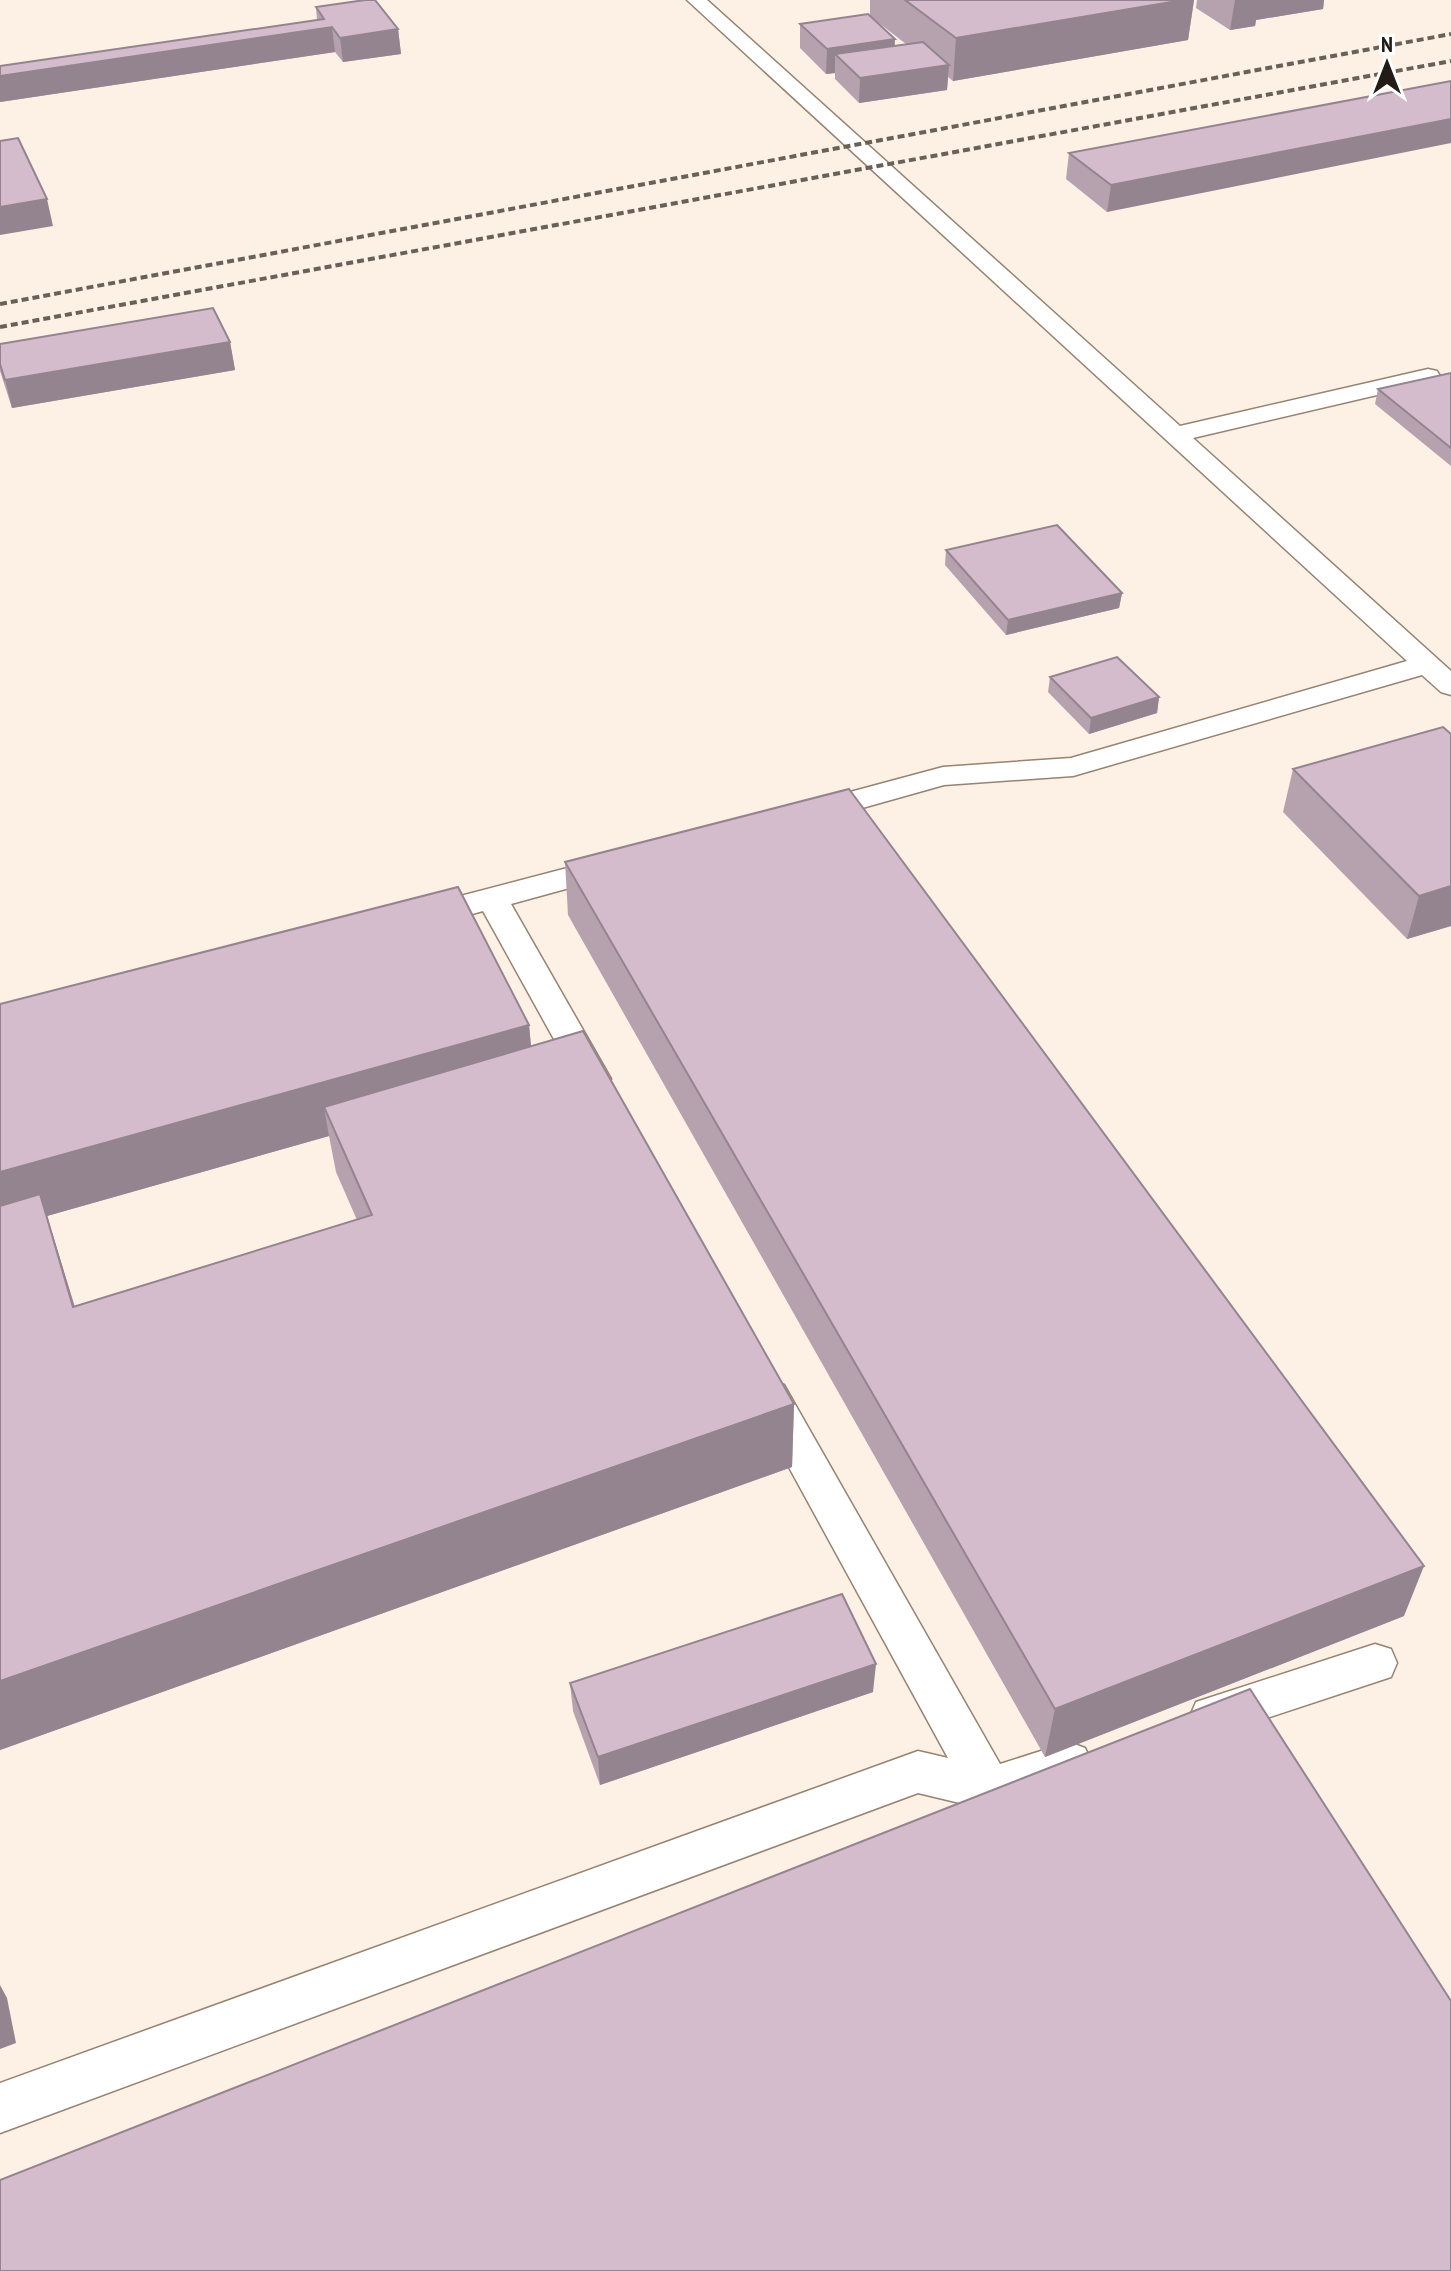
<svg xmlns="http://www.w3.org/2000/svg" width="1451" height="2271" font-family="'PT Sans Narrow',sans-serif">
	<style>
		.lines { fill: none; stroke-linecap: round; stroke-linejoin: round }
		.lane-casing { stroke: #968371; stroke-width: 3 }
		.lane { fill: #fff; fill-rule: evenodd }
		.rail { stroke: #696058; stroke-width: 4; stroke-dasharray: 7 4; stroke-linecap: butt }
		.wall { fill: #b6a2af; fill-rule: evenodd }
		.shaded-wall { fill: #94848f }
		.building { fill: #d4bccc; stroke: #94848f; stroke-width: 2 }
	</style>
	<rect width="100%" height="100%" fill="#fdf0e4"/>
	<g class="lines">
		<g class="lane-casing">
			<path id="lane" d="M687,0H707L1180,426L1428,369L1437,371L1440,376L1437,381L1193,438L1451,671V695L1441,692L1422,675L1073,776L944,785L809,823L798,820L793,813L798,806L943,767L1071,758L1407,661Z
				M613,856L624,859L629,866L624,873L511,904L611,1079L605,1088L593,1091L581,1088L483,911L419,929L407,926L403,918L407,910Z
				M770,1380L784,1385L1000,1764L1069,1742L1085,1748L1092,1763L1085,1778L989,1810L918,1793L0,2133V2083L918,1751L948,1758L750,1396L756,1385Z
				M1375,1644L1391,1649L1397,1663L1391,1677L1212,1736L1196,1730L1190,1716L1196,1702Z"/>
		</g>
		<use href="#lane" class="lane"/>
		<path class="rail" d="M0,304L1451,34
			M0,327L1451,61"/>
	</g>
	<path class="wall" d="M870,0H1194L1188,40L953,81L948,77L947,90L859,103L835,79V73L826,74L800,48V24L895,46L906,44L870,16Z
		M1197,0H1324L1323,9L1256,20L1255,26L1230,30L1196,8Z
		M316,7L398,29L401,54L343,62L335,52L0,102V66L317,20Z
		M1451,81L1107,212L1066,179L1069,153Z
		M230,342L235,370L12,408L0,371V364Z
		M1451,373V466L1375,404L1378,389Z
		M946,550L1122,593L1119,608L1006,635L945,565Z
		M1050,677L1159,697L1157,713L1089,734L1048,692Z
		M1293,769L1451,926L1407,939L1283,812Z
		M565,862L1404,1616L1045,1757L568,915Z
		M0,1004L529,1025L531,1047L794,1404L792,1467L0,1750ZM329,1136L336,1172L357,1220L75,1307L47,1216Z
		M570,1683L873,1692L600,1785L573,1711Z"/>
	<path class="shaded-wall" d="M1183,0H1194L1188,40L953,81L956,38Z
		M1235,0H1324L1323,9L1256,20L1255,26L1230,30Z
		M332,27L335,52L0,102V76Z
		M398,29L401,54L343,62L340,38Z
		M895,39L894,64L835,54V73L826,74L827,49Z
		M949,65L947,90L859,103L860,78Z
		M1451,119V143L1107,212L1111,185Z
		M47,199L53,226L0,235V207Z
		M230,342L235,370L12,408L5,380Z
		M1122,593L1119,608L1006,635L1008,620Z
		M1159,697L1157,713L1089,734L1091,718Z
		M1451,886V926L1407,939L1419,896Z
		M529,1025L534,1078L324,1107L329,1136L47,1216L94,1371L0,1229V1172Z
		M794,1404L792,1467L0,1750V1681Z
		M1424,1566L1404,1616L1045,1757L1055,1709Z
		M876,1664L873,1692L600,1785L598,1757Z
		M0,1985L7,1998L16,2043L0,2049Z"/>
	<path class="building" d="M365,0H375L398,29L340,38L332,27L0,76V66L324,19L316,7Z
		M905,0H1183L956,38Z
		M868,14L895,39L827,49L800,24Z
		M923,42L949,65L860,78L835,54Z
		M1451,81V119L1111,185L1069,153Z
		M18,138L47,199L0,207V141Z
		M213,308L230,342L5,380L0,364V344Z
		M1451,373V448L1378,389Z
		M1057,525L1122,593L1008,620L946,550Z
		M1117,657L1159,697L1091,718L1050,677Z
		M1443,727L1451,734V886L1419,896L1293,769Z
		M849,789L1424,1566L1055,1709L565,862Z
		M458,887L529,1025L0,1172V1004Z
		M583,1031L794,1404L0,1681V1206L40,1194L73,1307L372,1215L324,1107Z
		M842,1594L876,1664L598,1757L570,1683Z
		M1250,1689L1451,2001V2271H0V2180Z"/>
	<g transform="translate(1387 64)" stroke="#ffffff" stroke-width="6" paint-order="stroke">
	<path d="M0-6L14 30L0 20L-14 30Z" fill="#231b15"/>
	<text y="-12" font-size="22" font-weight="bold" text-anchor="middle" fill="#231b15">N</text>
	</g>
</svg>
